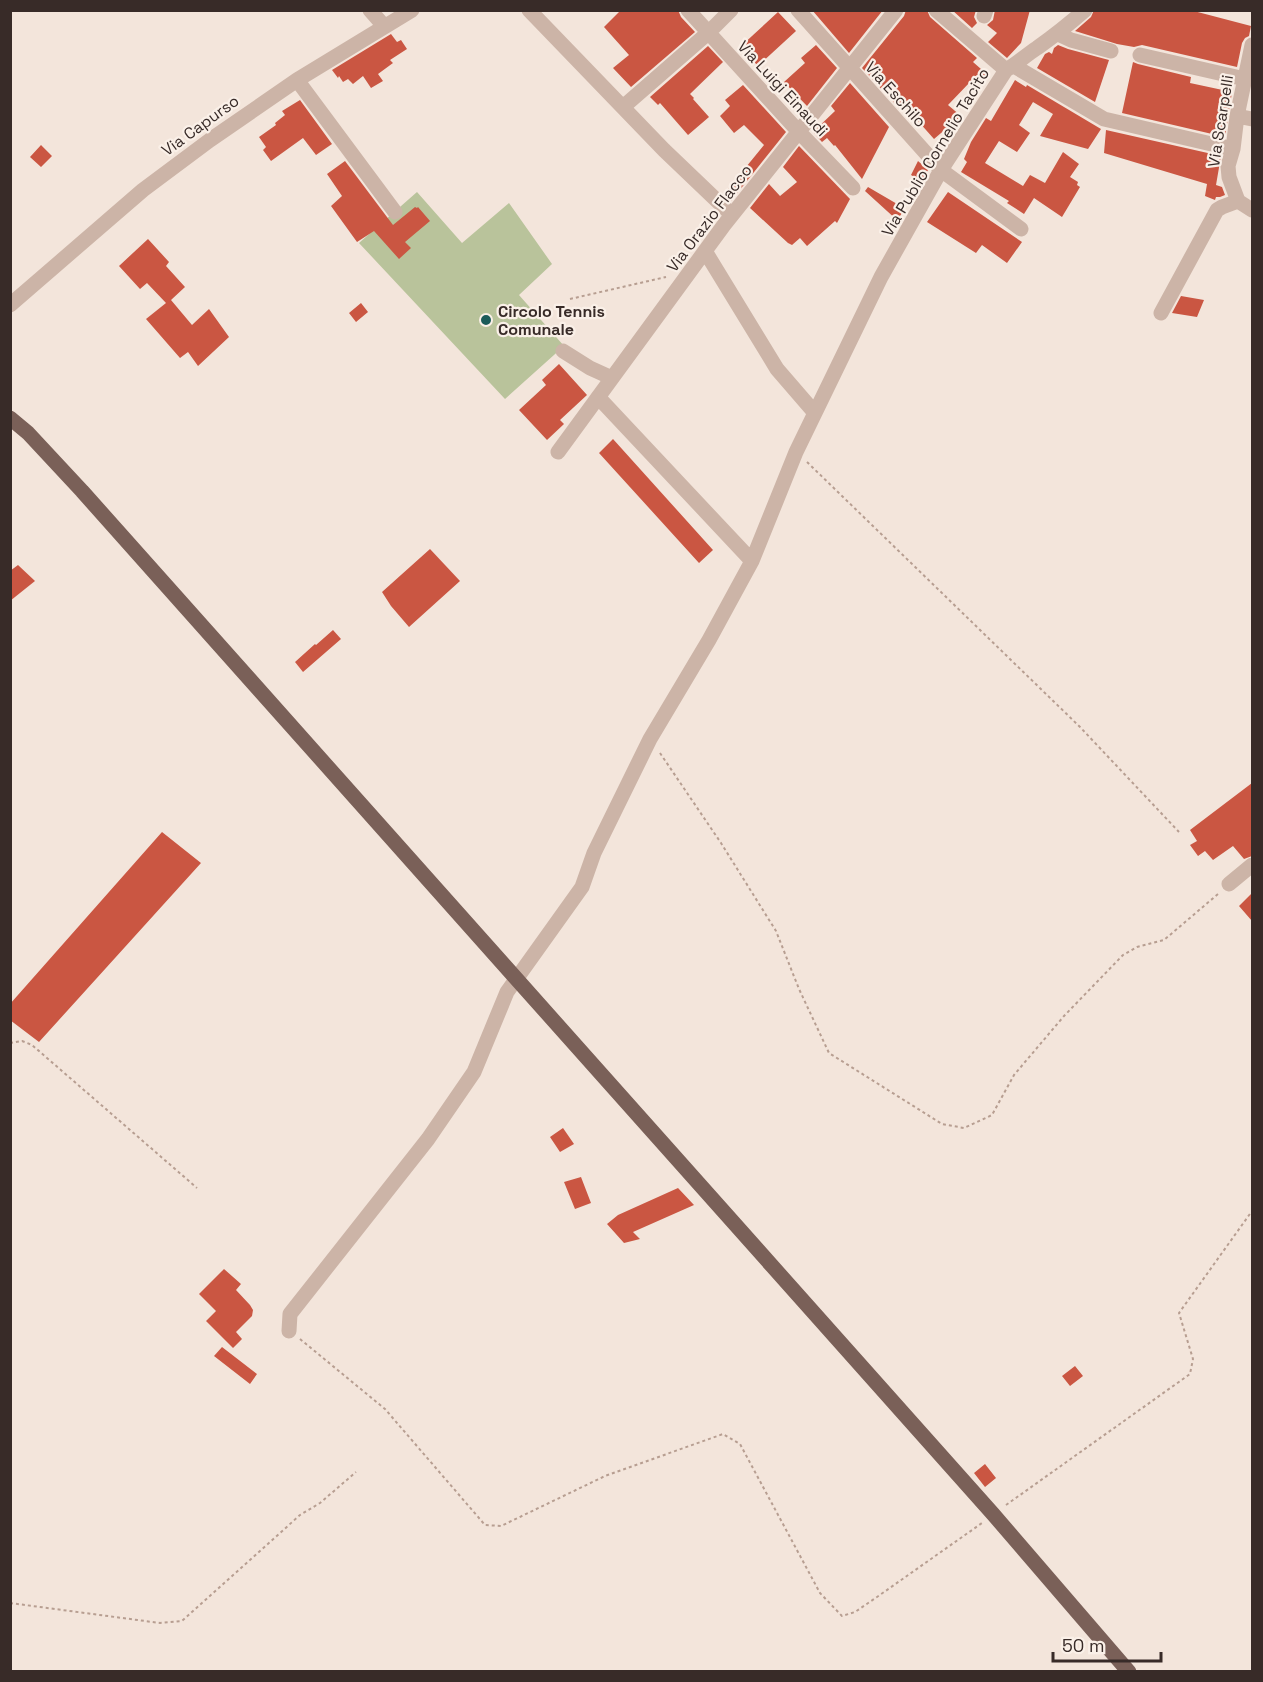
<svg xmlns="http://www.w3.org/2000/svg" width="1263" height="1682" font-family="'Space Grotesk',sans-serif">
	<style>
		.green { fill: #b9c39b }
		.building { fill: #ca5642 }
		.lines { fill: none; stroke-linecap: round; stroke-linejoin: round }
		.path { stroke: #b79e91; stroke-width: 2; stroke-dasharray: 3 3; stroke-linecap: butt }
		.minor { stroke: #ccb4a7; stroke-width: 15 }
		.major { stroke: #7a6058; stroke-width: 15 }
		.poi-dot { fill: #1b5b59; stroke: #faf0e8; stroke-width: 2 }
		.labels { text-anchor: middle; stroke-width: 4.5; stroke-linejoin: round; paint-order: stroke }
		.street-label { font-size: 16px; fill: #382b28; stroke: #faf0e8 }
		.poi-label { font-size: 16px; font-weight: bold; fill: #382b28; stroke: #faf0e8; text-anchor: start }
	</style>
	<rect width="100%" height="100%" fill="#f3e5db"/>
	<path class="green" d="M417,192L462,243L509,203L552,264L519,295L564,346L505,399L359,243Z"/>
	<path class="building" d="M621,10H678L681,17L695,32L631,87L613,68L629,55L604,27Z
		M812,10H883L849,53Z
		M906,10H927L930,17L977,58L973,62L989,76L978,86L972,80L948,105L961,116L934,139L902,103L899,108L862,68L904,16Z
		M952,10H976L974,17L977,23L972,28Z
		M995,10H1030L1021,43L1007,58L988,42L997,33L987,25L993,20Z
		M1094,10H1190L1251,26L1249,36L1245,38L1242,43L1237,67L1142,45L1134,47L1117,44L1075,31L1091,17Z
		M778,12L796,31L758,66L740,47Z
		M391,34L397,42L401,40L407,49L390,60L393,63L378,74L383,81L371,88L363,76L353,84L348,79L343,82L339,76L338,78L332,70Z
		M816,45L837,68L807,106L784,82L805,63L801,58Z
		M1058,45L1068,49L1109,60L1095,102L1037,68L1045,54L1049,52L1052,54L1054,48Z
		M708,46L723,62L690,94L694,98L693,99L709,117L688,135L660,103L658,105L650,97Z
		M1133,62L1138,64L1191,77L1190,83L1232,92L1225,137L1122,113Z
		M1015,80L1026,87L1027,85L1101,129L1088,149L1040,136L1053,114L1033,102L1019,125L1030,133L1017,152L999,141L985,163L1023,186L1030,175L1045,183L1063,152L1079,164L1070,177L1078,182L1077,185L1080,187L1062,217L1034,198L1024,214L1007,203L1009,201L961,172L967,162L964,159L971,142L986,118L991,121Z
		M850,83L889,127L862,179L835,145L834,146L827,138L822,142L813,132L835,111L831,106Z
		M743,85L786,132L731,201L724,194L764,145L744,125L734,133L720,116L730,106L725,100Z
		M300,100L332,144L316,155L303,138L271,161L263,150L266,147L259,137L276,125L275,123L285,115L282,111Z
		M1106,130L1221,156L1216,185L1222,187L1225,195L1220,197H1216L1215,200L1205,196L1207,184L1104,153Z
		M41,145L52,156L41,167L30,157Z
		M799,146L850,199L837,223L835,221L807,246L800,238L792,245L788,243L750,208L769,184L780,196L797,182L783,167Z
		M345,161L393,225L415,207L417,208L418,207L430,221L405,242L411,248L399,259L374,231L357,242L331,206L342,196L327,174Z
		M918,161L928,170L922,181L911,175Z
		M868,187L904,208L898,221L865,191Z
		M948,192L1022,242L1007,263L982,245L976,253L927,222Z
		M148,239L169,262L166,266L185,287L171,300L192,325L209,309L229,337L198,366L188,352L180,358L146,319L166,303L147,283L140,289L119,266Z
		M1181,296L1204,300L1197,317L1172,313Z
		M361,303L368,312L356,322L349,313Z
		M559,364L587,395L560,420L564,424L547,440L519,410L546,385L542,380Z
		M613,439L713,550L699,563L599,453Z
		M430,549L460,581L409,627L391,606L382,592Z
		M18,565L35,581L10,601V571Z
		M333,630L341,639L303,672L295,662L315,644L316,645Z
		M1252,783V856L1244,859L1233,846L1213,860L1205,851L1198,856L1190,845L1197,841L1190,830Z
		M162,832L201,863L39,1042L10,1020V1004Z
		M1252,893V921L1239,906Z
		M563,1128L574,1144L560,1152L550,1137Z
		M581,1177L591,1203L575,1209L564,1182Z
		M678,1188L694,1205L633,1232L640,1239L624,1243L607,1224L618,1215Z
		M224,1269L241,1284L236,1290L250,1305L253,1310L252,1316L236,1332L242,1339L233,1348L206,1321L216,1311L199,1294Z
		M222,1347L257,1374L250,1384L214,1356Z
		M1075,1366L1083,1376L1070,1386L1062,1376Z
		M985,1464L996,1478L985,1487L974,1473Z"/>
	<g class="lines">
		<path class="path" d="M570,299L666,277
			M807,462L1080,727L1179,832
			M660,753L721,843L776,931L799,989L829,1053L942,1124L964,1128L992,1115L1014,1075L1064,1016L1123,955L1137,947L1164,940L1218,894
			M10,1043L22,1041L32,1045L197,1188
			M300,1339L385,1409L485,1525L501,1526L605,1476L723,1434L740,1444L820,1593L842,1616L855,1612L877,1597L982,1523
			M1006,1505L1190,1374L1193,1359L1179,1313L1252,1211
			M10,1603L160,1623L182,1621L300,1515L320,1503L356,1472"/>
		<path class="minor" d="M370,10L384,26
			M529,10L664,150L732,215
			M688,10L799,132L853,188
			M798,10L941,170L1021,229
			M936,10L1006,70
			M984,16L986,10
			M1058,34L1071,40L1111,51
			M1140,55L1245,79
			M1014,66L1104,119L1233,149
			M297,80L395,212
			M623,107L708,33L731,10
			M1237,116L1252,119
			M1238,201L1229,177L1228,166L1233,149L1237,116L1252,45
			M1238,201L1252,210
			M705,251L777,369L815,413
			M10,305L143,190L210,140L297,80L412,10
			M1161,313L1217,210L1222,207L1238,201
			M563,351L590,368L612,378
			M598,397L752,561
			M558,452L724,225L896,10
			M1229,884L1252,865
			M289,1331L290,1314L428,1139L474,1072L507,992L582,887L594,853L650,739L709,640L752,561L796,452L881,277L941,170L1006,70C1017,64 1026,55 1037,48C1054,36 1069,24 1085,10"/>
		<path class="major" d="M10,418L28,433L82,491L993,1514L1129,1672"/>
	</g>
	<circle class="poi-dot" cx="486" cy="320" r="6"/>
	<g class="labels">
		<g class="street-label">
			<text transform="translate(783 88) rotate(47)" y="6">Via Luigi Einaudi</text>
			<text transform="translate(896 94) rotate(48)" y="6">Via Eschilo</text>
			<text transform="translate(1220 121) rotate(-81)" y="6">Via Scarpelli</text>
			<text transform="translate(200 125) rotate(-36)" y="6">Via Capurso</text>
			<text transform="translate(935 152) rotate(-59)" y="6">Via Publio Cornelio Tacito</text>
			<text transform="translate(709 218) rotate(-53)" y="6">Via Orazio Flacco</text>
		</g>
		<g class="poi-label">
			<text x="498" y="317">Circolo Tennis<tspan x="498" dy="18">Comunale</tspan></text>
		</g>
	</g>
	<rect width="1263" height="1682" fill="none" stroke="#382b28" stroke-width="24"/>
	<path d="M1053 1652v9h108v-9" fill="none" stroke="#382b28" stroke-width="3"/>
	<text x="1062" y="1652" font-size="18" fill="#382b28" stroke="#faf0e8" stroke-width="4.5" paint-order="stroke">50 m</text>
</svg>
